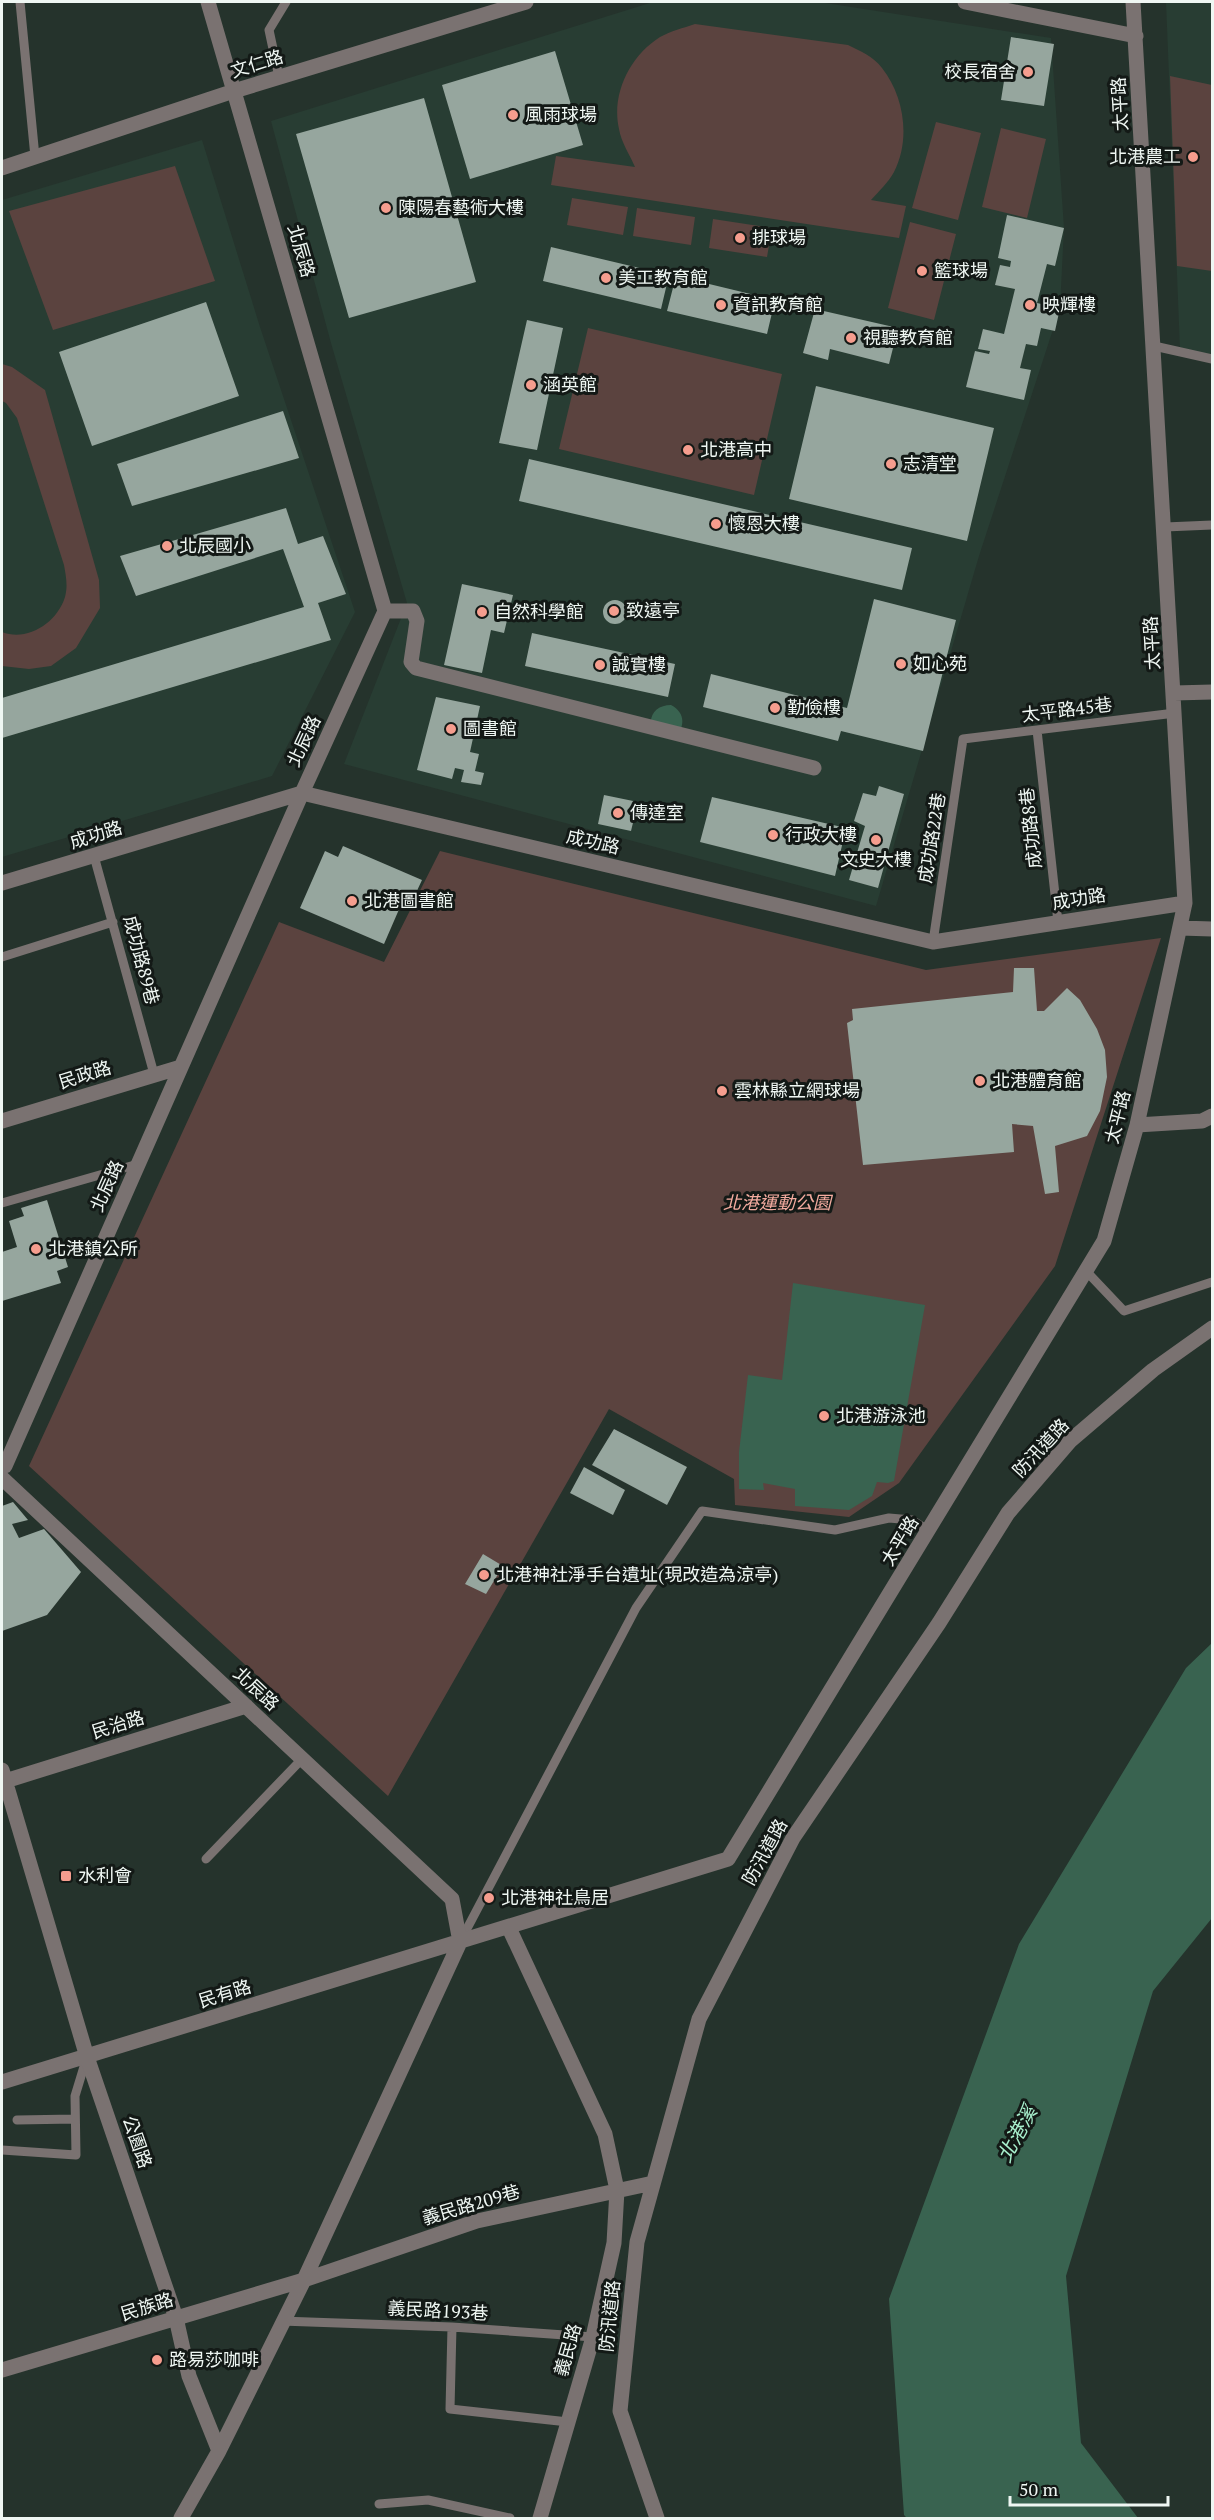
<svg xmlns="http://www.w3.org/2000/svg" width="1214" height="2520" font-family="'PT Serif','Noto Sans TC',serif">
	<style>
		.built { fill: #283d33 }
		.green { fill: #5b433f }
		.water { fill: #396350 }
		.building { fill: #96a69e }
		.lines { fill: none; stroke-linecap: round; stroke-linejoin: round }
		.service { stroke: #7a7271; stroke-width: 9 }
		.minor { stroke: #7a7271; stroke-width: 15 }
		.poi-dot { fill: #f59d8e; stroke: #131916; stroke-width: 2 }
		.labels { text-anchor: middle; stroke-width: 6; stroke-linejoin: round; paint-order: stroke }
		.street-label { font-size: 18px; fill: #eff7f3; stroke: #131916 }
		.poi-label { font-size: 18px; fill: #eff7f3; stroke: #131916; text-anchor: start }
		.park-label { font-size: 18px; font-style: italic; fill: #f3ab9f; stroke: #131916 }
		.water-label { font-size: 20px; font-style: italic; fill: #a8f0cd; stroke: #131916 }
	</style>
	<rect width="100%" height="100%" fill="#25332c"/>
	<path class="built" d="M653,2H819L1051,38L1064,228L1060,308L979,556L876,906L344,764L407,603L331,343L271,121Z
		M1166,2H1212V356L1180,349Z
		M202,140L260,327L355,612L272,776L2,857V200Z"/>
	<path class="green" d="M695,24L848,45C860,51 873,56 882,68C904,96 911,139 894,172C888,183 879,191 871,200L906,206L899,238L551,185L556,156L635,167C630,155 621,142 619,129C611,94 630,56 660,37C671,31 683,28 695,24Z
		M1170,76L1212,85V271L1177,266Z
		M936,122L981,133L958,220L912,208Z
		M1001,128L1046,139L1027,218L982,207Z
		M175,166L215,281L53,330L9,211Z
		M572,198L628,207L623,235L567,225Z
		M637,208L695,217L691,245L633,236Z
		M713,219L772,228L767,257L709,248Z
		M910,222L956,234L934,320L888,308Z
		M588,328L782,374L754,495L559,449Z
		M2,364L12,367L45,390L99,580L100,608L76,648L51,666L29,669L2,666V632C27,642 57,623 65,597C68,586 66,576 64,565L17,418L6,403L2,401Z
		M440,851L926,970L1161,938L1055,1266L899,1483L849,1517L735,1505L734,1479L609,1409L388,1796L29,1466L279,922L384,962Z"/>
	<path class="water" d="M671,705C682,711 685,720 680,731L651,724C650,712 659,705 671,705Z
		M793,1283L925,1305L894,1481L888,1483L877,1482L872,1496L849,1510L795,1506V1489L763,1483L764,1490L739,1489V1452L748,1375L782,1380Z
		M1212,1643V1918L1153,1991L1066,2276L1081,2443L1138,2518H907L904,2515L889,2299L1019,1944L1186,1668Z"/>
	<path class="building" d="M1011,37L1054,44L1044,106L1001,100Z
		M555,51L583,145L470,179L442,85Z
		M424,98L476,282L349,318L296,134Z
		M1007,215L1064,228L1055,266L1047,264L1037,303L1060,308L1055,331L1041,328L1037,346L1026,344L1020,368L1031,370L1024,400L966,387L975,351L989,354L990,351L978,349L983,329L1004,334L1015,289L995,285L1000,265L1010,267L1011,261L998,258Z
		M551,247L669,275L661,309L543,281Z
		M676,276L775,300L767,334L667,311Z
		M206,302L239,396L92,446L59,352Z
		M815,309L898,328L889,364L830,349L828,360L803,353Z
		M527,320L563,328L537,450L499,443Z
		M816,386L994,428L967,541L789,499Z
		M283,411L299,458L132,506L117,464Z
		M529,459L912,548L902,590L519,501Z
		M286,508L298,544L323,536L346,594L318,603L331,640L2,738V698L304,607L283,549L136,596L120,556Z
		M462,584L513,595L504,633L491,630L482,673L444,665Z
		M874,599L956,620L923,751L841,731L838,741L703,707L711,674L847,708Z
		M603 612a12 12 0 1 1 24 0a12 12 0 1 1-24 0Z
		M532,633L675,664L668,697L525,666Z
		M436,697L480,706L470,752L479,754L475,771L484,773L481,785L461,782L464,770L455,768L452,779L417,770Z
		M879,786L904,794L878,888L849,880L865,826L854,821L863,793L876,796Z
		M604,795L638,802L631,831L598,824Z
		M712,797L846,828L835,876L700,842Z
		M343,846L422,880L415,895L407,891L384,944L300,908L325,851L338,857Z
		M1014,968H1034L1037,1011H1044L1067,988L1080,1000L1097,1029L1105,1050L1107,1077L1100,1111L1087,1136L1055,1146L1059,1192L1045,1194L1033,1126L1012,1124L1014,1152L863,1165L847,1023L853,1020L852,1009L1013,992Z
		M47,1200L68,1267L57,1271L61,1283L2,1301V1252L17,1247L9,1221L24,1216L21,1208Z
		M614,1429L687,1467L667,1505L592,1465Z
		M584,1467L625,1490L613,1515L570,1493Z
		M13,1502L28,1520L12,1524L19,1538L44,1529L81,1572L47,1615L2,1631V1506Z
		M483,1554L503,1566L486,1594L465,1584Z"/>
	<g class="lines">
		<path class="service" d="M20,2L35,157
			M279,77L269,30L286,2
			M1154,346L1212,359
			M1165,527L1212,525
			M1037,730L1058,922
			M94,856L154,1074
			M933,942L963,739L1175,713
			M2,957L113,922
			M2,1203L138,1164
			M1086,1271L1124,1311L1212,1282
			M206,1859L302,1759
			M461,1940L636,1608L702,1511L835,1530L889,1518L912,1520L929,1531
			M17,2120L74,2119
			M2,2150L76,2155L75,2096L86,2060
			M281,2321L452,2327L593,2337
			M452,2327L450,2409L568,2422
			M379,2504L428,2500L510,2518"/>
		<path class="minor" d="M965,2L1136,36
			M2,168L234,91L526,2
			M385,611H413L417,621L411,662L416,668L814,768
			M1174,693L1212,692
			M2,883L302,793L933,942L1185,903
			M1180,928L1212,929
			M2,1121L181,1067
			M1137,1125L1202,1121L1212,1116
			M2,1467L5,1466L302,793L385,611L208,2
			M2,1478L452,1899L460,1942
			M2,1770L87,2057L176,2318L189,2376L219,2451L181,2518
			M2,1782L246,1706
			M509,1928L605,2134L617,2190L614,2243L593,2337L540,2518
			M2,2082L728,1859L1104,1241L1137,1125L1185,903L1133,2
			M2,2370L304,2280L477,2221L653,2183
			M219,2451L304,2280L460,1942
			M657,2518L620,2411L637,2242L699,2019L793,1838L939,1623L1008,1513L1070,1441L1153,1370L1212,1328"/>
	</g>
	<g class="poi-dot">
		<circle cx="1028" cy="72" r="6"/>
		<circle cx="513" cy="115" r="6"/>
		<circle cx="1193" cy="157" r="6"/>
		<circle cx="386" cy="208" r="6"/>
		<circle cx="740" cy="238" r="6"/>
		<circle cx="922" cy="271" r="6"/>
		<circle cx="606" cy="278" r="6"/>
		<circle cx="721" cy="305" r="6"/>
		<circle cx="1030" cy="305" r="6"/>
		<circle cx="851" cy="338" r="6"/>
		<circle cx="531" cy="385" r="6"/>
		<circle cx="688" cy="450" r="6"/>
		<circle cx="891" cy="464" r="6"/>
		<circle cx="716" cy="524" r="6"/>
		<circle cx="167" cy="546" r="6"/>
		<circle cx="614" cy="611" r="6"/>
		<circle cx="482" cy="612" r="6"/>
		<circle cx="901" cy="664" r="6"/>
		<circle cx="600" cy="665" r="6"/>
		<circle cx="775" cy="708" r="6"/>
		<circle cx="451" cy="729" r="6"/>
		<circle cx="618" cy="813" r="6"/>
		<circle cx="773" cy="835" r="6"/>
		<circle cx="876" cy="840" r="6"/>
		<circle cx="352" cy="901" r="6"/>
		<circle cx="980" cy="1081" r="6"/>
		<circle cx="722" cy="1091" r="6"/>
		<circle cx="36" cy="1249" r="6"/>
		<circle cx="824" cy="1416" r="6"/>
		<circle cx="484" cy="1575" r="6"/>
		<rect x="60" y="1870" width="12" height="12" rx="3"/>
		<circle cx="489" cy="1898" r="6"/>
		<circle cx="157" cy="2360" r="6"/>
	</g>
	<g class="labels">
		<g class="street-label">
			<text transform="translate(257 64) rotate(-17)" y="6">文仁路</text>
			<text transform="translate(1120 104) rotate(-93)" y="6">太平路</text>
			<text transform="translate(301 251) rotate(74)" y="6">北辰路</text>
			<text transform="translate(1152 643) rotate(-93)" y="6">太平路</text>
			<text transform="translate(1067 710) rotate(-7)" y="6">太平路45巷</text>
			<text transform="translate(304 741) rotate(-65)" y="6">北辰路</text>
			<text transform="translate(1031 828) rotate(-96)" y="6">成功路8巷</text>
			<text transform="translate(96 835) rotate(-17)" y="6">成功路</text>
			<text transform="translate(932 838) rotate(-81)" y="6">成功路22巷</text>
			<text transform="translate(593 842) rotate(13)" y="6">成功路</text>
			<text transform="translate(1079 899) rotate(-9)" y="6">成功路</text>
			<text transform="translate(141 960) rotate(75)" y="6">成功路89巷</text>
			<text transform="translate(85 1075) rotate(-17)" y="6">民政路</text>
			<text transform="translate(1118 1117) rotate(-76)" y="6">太平路</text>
			<text transform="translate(107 1186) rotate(-66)" y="6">北辰路</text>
			<text transform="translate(1041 1448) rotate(-47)" y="6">防汛道路</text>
			<text transform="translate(900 1541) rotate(-59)" y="6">太平路</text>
			<text transform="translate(256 1689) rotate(43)" y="6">北辰路</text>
			<text transform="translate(118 1725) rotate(-17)" y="6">民治路</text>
			<text transform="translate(765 1852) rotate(-61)" y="6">防汛道路</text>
			<text transform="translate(225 1994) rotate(-17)" y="6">民有路</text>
			<text transform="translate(137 2142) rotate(71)" y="6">公園路</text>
			<text transform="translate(471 2205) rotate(-16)" y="6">義民路209巷</text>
			<text transform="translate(147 2307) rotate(-17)" y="6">民族路</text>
			<text transform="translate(438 2311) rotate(3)" y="6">義民路193巷</text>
			<text transform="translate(610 2316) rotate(-84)" y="6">防汛道路</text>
			<text transform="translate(568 2350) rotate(-74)" y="6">義民路</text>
		</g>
		<g class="poi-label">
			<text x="1016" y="78" text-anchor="end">校長宿舍</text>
			<text x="525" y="121">風雨球場</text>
			<text x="1181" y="163" text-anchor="end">北港農工</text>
			<text x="398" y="214">陳陽春藝術大樓</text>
			<text x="752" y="244">排球場</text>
			<text x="934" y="277">籃球場</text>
			<text x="618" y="284">美工教育館</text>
			<text x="733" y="311">資訊教育館</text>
			<text x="1042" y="311">映輝樓</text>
			<text x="863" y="344">視聽教育館</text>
			<text x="543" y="391">涵英館</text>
			<text x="700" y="456">北港高中</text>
			<text x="903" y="470">志清堂</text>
			<text x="728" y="530">懷恩大樓</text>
			<text x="179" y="552">北辰國小</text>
			<text x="626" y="617">致遠亭</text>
			<text x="494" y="618">自然科學館</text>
			<text x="913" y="670">如心苑</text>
			<text x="612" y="671">誠實樓</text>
			<text x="787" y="714">勤儉樓</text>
			<text x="463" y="735">圖書館</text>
			<text x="630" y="819">傳達室</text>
			<text x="785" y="841">行政大樓</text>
			<text x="876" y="866" text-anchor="middle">文史大樓</text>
			<text x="364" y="907">北港圖書館</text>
			<text x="992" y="1087">北港體育館</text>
			<text x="734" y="1097">雲林縣立網球場</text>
			<text x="48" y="1255">北港鎮公所</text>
			<text x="836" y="1422">北港游泳池</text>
			<text x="496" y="1581">北港神社淨手台遺址(現改造為涼亭)</text>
			<text x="78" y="1882">水利會</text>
			<text x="501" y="1904">北港神社鳥居</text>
			<text x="169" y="2366">路易莎咖啡</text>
		</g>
		<g class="park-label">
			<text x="777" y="1209">北港運動公園</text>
		</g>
		<g class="water-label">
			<text transform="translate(1017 2134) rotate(-62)" y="7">北港溪</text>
		</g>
	</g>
	<rect width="1214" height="2520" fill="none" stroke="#eff7f3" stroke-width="6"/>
	<path d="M1010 2496v9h158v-9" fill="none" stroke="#eff7f3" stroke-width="3"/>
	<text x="1019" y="2496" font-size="18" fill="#eff7f3" stroke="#131916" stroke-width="4.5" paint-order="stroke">50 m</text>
</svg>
